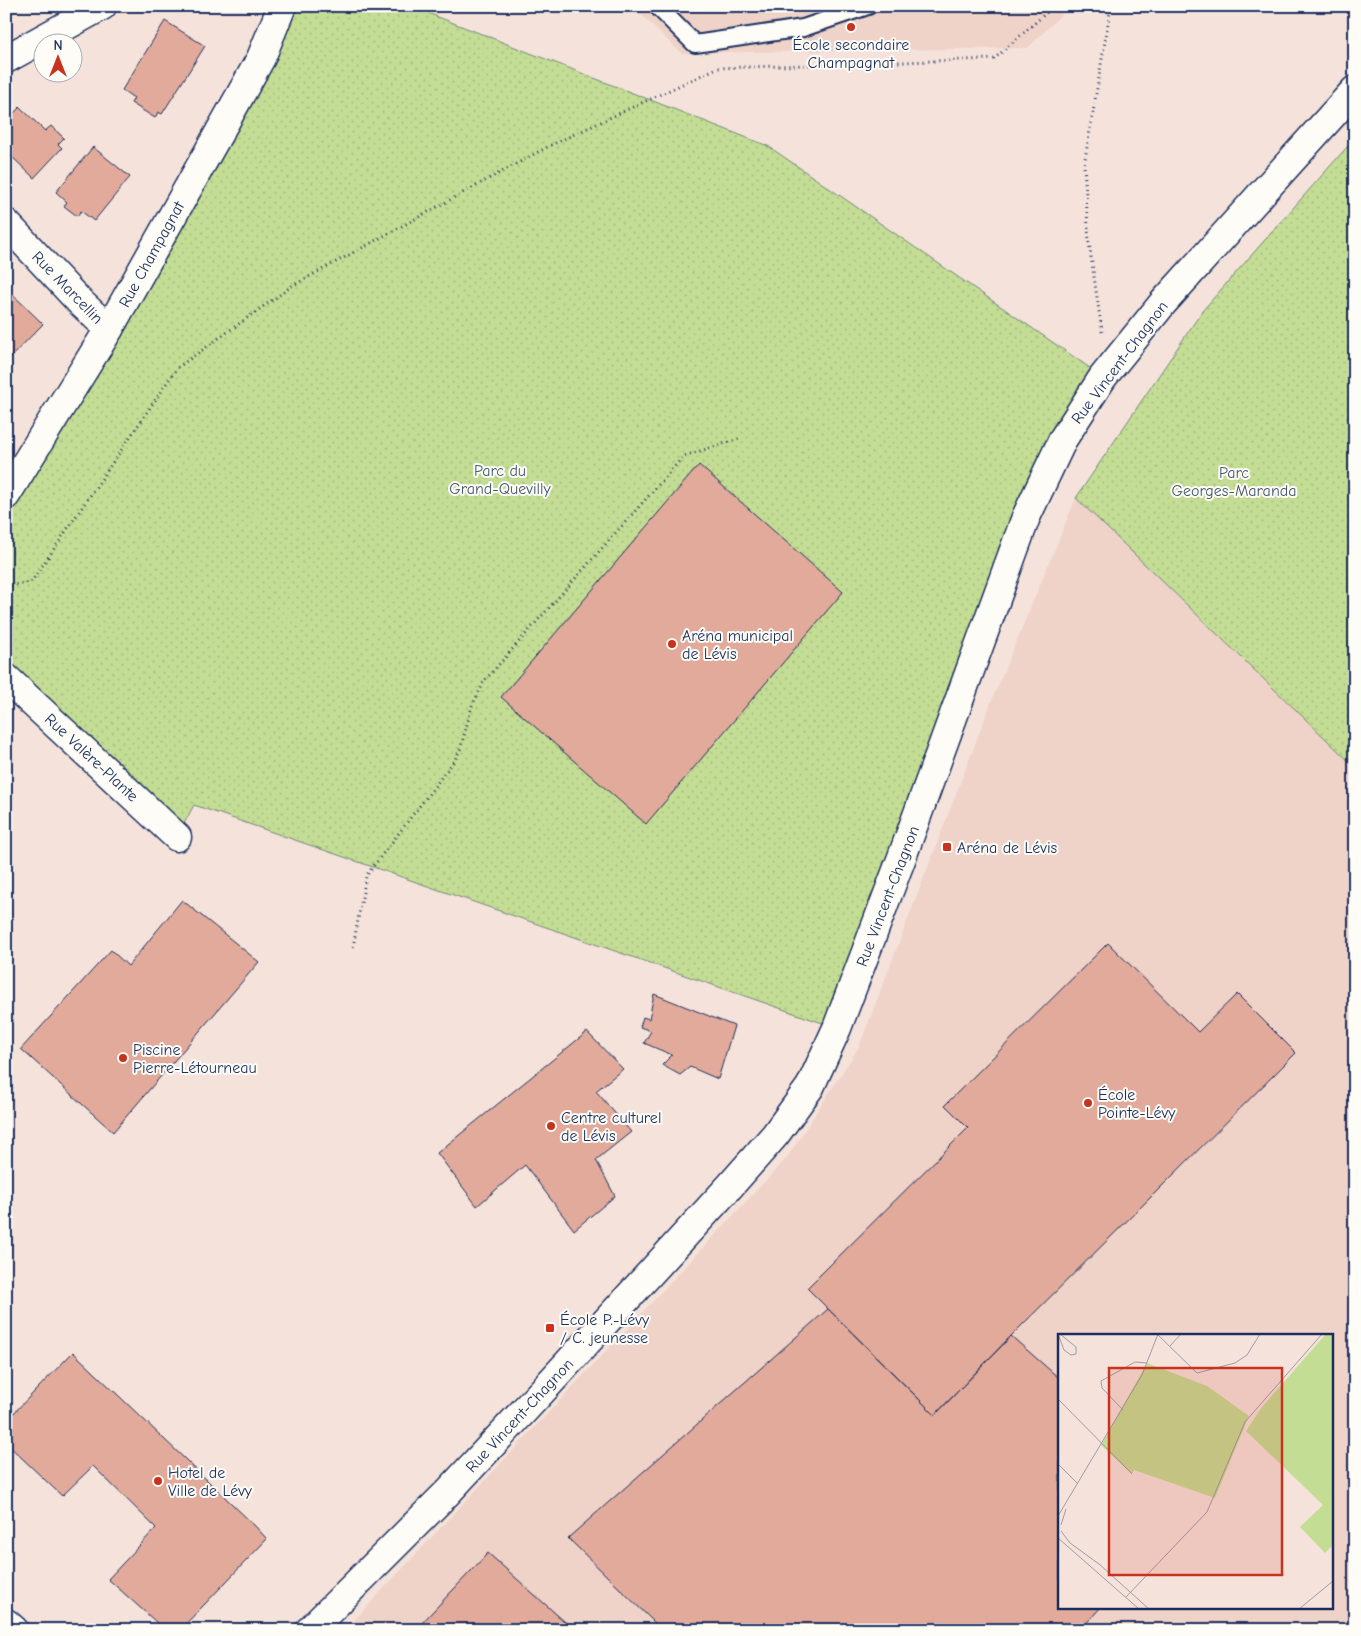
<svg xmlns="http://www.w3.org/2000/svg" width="1361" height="1636" font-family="'Comic Neue',sans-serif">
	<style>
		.built { fill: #efd2c8; fill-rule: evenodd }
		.park { fill: url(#park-dots); stroke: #708679 }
		.building { fill: #e2aa9b; stroke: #1b2f5e }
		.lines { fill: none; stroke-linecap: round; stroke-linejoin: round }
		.service-casing { stroke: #1b2f5e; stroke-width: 20 }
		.minor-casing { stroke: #1b2f5e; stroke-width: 31 }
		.tertiary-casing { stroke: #1b2f5e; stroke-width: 31 }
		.secondary-casing { stroke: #1b2f5e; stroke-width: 31 }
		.path { stroke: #1b2f5e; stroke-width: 3; stroke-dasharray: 1 4; stroke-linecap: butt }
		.service { stroke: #fdfcf7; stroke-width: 16 }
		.minor { stroke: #fdfcf7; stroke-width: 28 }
		.tertiary { stroke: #fdfcf7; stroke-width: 28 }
		.secondary { stroke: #fdfcf7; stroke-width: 28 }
		.poi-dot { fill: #c8321e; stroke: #fdfcf7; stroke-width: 2 }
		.labels { text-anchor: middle; stroke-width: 4; stroke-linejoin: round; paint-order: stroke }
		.poi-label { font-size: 16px; fill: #1b2f5e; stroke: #fdfcf7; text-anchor: start }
		.street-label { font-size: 16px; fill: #1b2f5e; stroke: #fdfcf7 }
		.park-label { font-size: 16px; fill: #455a6c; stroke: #fdfcf7 }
		.inset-road { fill: none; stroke: #9e9ba9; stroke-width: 1 }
		.view { fill: #c8321e; fill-opacity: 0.15; stroke: #c8321e; stroke-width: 2.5 }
		.inset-edge { fill: none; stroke: #1b2f5e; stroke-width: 2.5 }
	</style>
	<defs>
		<pattern id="park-dots" width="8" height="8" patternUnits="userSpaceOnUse" patternTransform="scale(1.25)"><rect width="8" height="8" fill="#c4dd94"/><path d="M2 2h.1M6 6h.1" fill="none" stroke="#a8be82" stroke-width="1.8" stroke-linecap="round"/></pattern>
	</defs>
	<rect width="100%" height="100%" fill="#f5e3db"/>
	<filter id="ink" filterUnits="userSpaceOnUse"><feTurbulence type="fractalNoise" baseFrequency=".02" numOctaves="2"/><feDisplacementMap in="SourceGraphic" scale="10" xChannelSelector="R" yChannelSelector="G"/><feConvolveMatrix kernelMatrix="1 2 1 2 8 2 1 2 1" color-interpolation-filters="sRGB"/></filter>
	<g filter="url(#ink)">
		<path class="built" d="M632,6H1070L1028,48L681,53Z
			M1076,498L1355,767V1630H345L786,1159L859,1047L992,700ZM1060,1335H1332V1607H1060Z"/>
		<path class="park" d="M282,6H410L768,146L1103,377L1071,425L837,1028L194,805L177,837L6,678V495Z
			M1355,138V767L1076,498L1203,310Z"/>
		<path class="building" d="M165,21L205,46L162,114L158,112L155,118L131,103L134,98L122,90Z
			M20,107L45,131L51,126L64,138L58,144L62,148L34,178L6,151V121Z
			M93,147L130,177L94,221L81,211L77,216L64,206L67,202L56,192Z
			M6,288L43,324L6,362Z
			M699,465L843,592L646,824L501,697Z
			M182,900L259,962L113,1132L21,1049L111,950L128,966Z
			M1108,943L1198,1032L1237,994L1296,1053L1011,1336L935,1415L807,1288L968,1128L945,1105Z
			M654,994L734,1026L718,1079L690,1067L680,1075L662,1065L672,1055L644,1043L651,1031L640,1027L643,1017L649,1019Z
			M587,1032L623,1069L596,1091L631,1132L596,1160L615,1196L574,1230L525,1165L477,1206L437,1153Z
			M828,1309L935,1415L1011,1336L1060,1379V1607H1101L1080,1630H649L655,1623L568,1538Z
			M73,1352L254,1525L267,1539L180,1630H165L108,1579L156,1528L93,1466L62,1496L6,1443V1421Z
			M488,1553L574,1630H421L418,1627Z"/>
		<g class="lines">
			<g class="service-casing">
				<path id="service" d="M657,6L695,44L803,28L868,6"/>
			</g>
			<g class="minor-casing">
				<path id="minor" d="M6,59L102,6
					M6,223L79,301L109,329
					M6,678L177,837"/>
			</g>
			<g class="tertiary-casing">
				<path id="tertiary" d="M6,495L109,329L261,58L282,6
					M310,1630L448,1492L545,1388L730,1186L775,1135L810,1087L837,1028L902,857L1026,517L1063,439L1103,377L1163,303L1355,90"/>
			</g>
			<g class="secondary-casing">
				<path id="secondary" d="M6,1623L14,1630"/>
			</g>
			<path class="path" d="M1102,332L1089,242L1084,165L1111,6
				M6,587L32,581L177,368L292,286L549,146L717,68L994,59L1054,6
				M353,947L366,876L454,761L460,750L472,706L485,680L684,456L739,439"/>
			<use href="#service" class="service"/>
			<use href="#minor" class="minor"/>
			<use href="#tertiary" class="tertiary"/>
			<use href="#secondary" class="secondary"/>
		</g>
	</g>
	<g class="poi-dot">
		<circle cx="851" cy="27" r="5"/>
		<circle cx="672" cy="644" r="5"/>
		<rect x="942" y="842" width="10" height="10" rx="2.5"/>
		<circle cx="123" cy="1058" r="5"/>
		<circle cx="1088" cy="1103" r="5"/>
		<circle cx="551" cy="1126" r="5"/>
		<rect x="545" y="1323" width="10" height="10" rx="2.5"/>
		<circle cx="158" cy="1481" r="5"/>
	</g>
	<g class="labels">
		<g class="poi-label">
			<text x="851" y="50" text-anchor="middle">École secondaire<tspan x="851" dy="18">Champagnat</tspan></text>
			<text x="682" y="641">Aréna municipal<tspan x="682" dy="18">de Lévis</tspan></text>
			<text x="957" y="853">Aréna de Lévis</text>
			<text x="133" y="1055">Piscine<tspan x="133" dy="18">Pierre-Létourneau</tspan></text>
			<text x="1098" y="1100">École<tspan x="1098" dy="18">Pointe-Lévy</tspan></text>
			<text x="561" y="1123">Centre culturel<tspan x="561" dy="18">de Lévis</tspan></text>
			<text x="560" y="1325">École P.-Lévy<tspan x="560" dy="18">/ C. jeunesse</tspan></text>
			<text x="168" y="1478">Hotel de<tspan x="168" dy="18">Ville de Lévy</tspan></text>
		</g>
		<g class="street-label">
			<text transform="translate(151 254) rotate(-61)" y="6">Rue Champagnat</text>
			<text transform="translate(68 287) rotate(46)" y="6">Rue Marcellin</text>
			<text transform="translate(1119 362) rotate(-53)" y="6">Rue Vincent-Chagnon</text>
			<text transform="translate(92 757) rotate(43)" y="6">Rue Valère-Plante</text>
			<text transform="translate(887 896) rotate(-69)" y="6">Rue Vincent-Chagnon</text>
			<text transform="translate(519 1415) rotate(-47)" y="6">Rue Vincent-Chagnon</text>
		</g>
		<g class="park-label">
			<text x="500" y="476">Parc du<tspan x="500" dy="18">Grand-Quevilly</tspan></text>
			<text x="1234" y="478">Parc<tspan x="1234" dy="18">Georges-Maranda</tspan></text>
		</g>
	</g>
	<g transform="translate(1058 1334)">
		<rect width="275" height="275" fill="#f5e3db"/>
		<path d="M275,0V211L267,219L242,193L265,171L188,97L204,73L267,1ZM89,29L149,52L191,82L157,164L76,136L74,140L43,111Z" fill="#c4dd94"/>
		<path class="inset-road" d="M0,0L6,16L13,21L18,20V13L2,0M99,0L139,39L177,29L189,21L202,0M112,12L123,0M0,65L74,140M65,76L44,54L43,47L77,28L89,29M0,130L20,150M0,182L84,41L100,0M3,191L8,175M3,197L12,209L41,230L91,275M0,204L81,275M68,263L149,178L187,88L264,0M241,275L275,247"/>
		<path class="view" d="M51,34H224V241H51Z"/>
		<rect width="275" height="275" class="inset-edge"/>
	</g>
	<rect width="1361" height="1636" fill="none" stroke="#fdfcf7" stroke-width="25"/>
	<rect x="12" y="12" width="1336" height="1611" fill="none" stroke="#1b2f5e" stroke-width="2" filter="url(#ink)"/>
	<g transform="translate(58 58)"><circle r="24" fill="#fdfcf7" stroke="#a3aaba"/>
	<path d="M0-4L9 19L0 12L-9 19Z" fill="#c8321e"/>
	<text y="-8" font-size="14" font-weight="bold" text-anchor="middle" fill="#1b2f5e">N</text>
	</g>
</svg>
